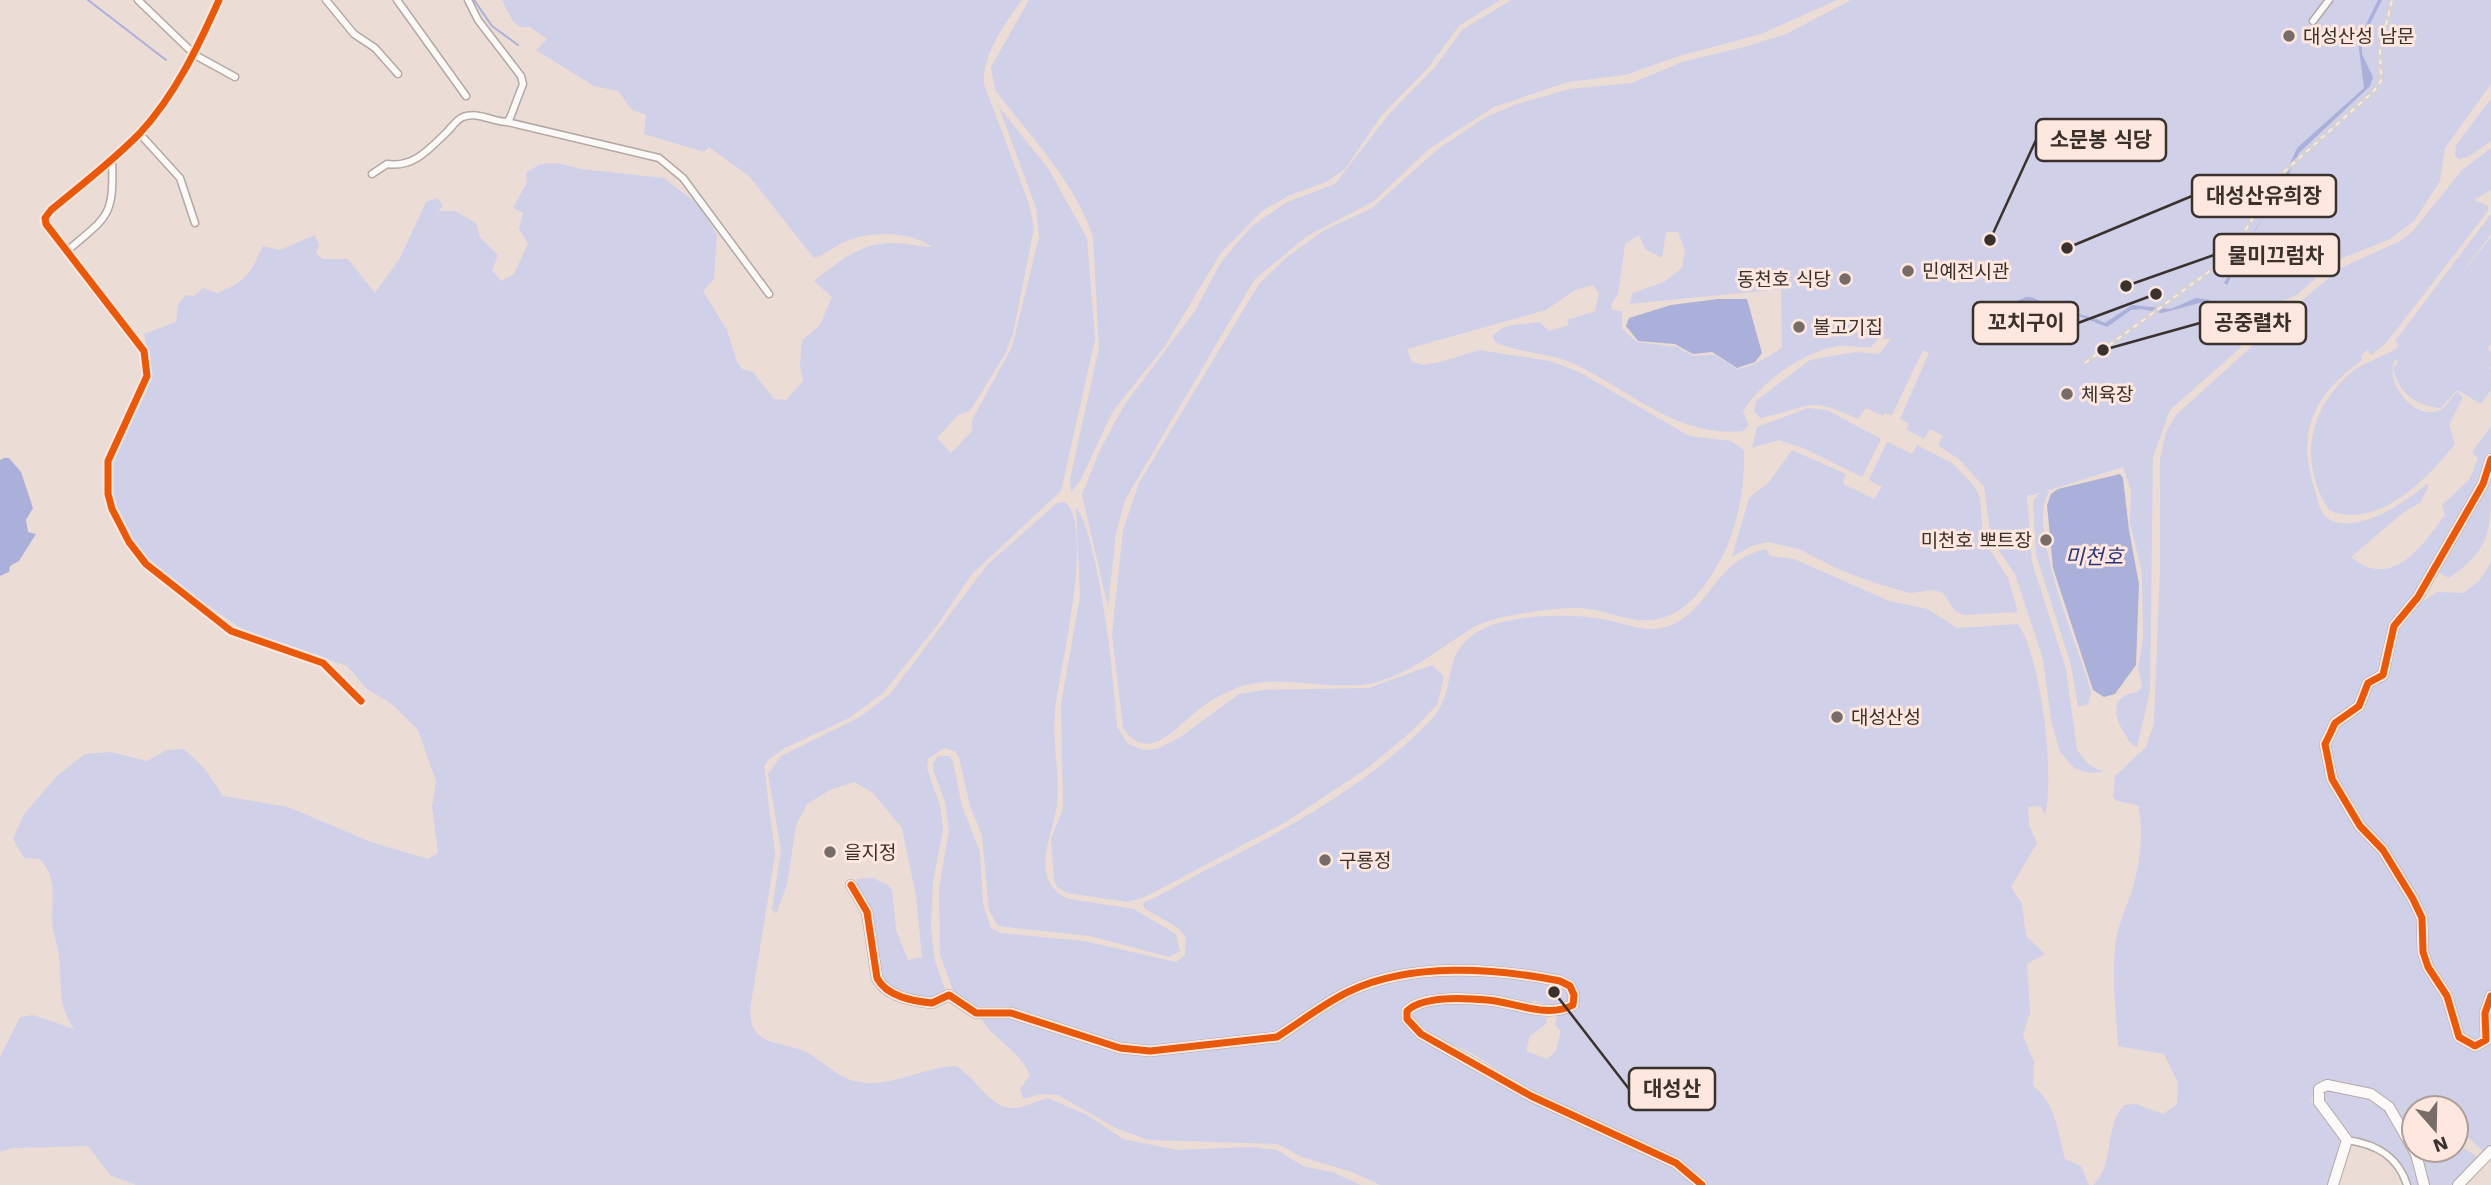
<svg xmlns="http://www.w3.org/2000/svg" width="2491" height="1185" font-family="'Work Sans','Noto Sans KR',sans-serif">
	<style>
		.green { fill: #d0d0e9; fill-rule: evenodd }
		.water { fill: #aab0d9 }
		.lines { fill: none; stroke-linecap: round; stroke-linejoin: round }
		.stream { stroke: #aab0d9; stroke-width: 2 }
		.street-casing { stroke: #b3a8a3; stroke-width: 9 }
		.secondary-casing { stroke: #b3a8a3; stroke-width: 12 }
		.street { stroke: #fcfaf9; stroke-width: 6 }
		.secondary { stroke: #fcfaf9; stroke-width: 10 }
		.rail-casing { stroke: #d6d2d0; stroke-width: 4.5 }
		.rail { stroke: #fde7de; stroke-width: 2; stroke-dasharray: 5; stroke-linecap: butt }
		.cycleway-casing { stroke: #fde7de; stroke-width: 11 }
		.cycleway { stroke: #e8590c; stroke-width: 7 }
		.poi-dot { fill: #786c68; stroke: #fde7de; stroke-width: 2.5 }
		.labels { text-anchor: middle; stroke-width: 6; stroke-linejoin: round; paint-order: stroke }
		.poi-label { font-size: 19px; fill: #3a302c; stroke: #fde7de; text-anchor: start }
		.water-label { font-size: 21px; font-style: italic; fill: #2c347c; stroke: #fde7de }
		.leader { fill: none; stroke: #3a302c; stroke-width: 2.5 }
		.callout-dot { fill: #3a302c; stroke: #fde7de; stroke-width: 2.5 }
		.callout { fill: #fde7de; stroke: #3a302c; stroke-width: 2.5 }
		.callout-label { font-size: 21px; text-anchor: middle; font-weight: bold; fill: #3a302c }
	</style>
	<rect width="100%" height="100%" fill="#ecdcd6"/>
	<path class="green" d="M502,0H1022C1005,23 982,55 984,84L1029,204L1034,228L1013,334L1005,354L970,411L958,415L937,438L951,453L972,431V420L1012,347L1039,237L1036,208L999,107L1048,168L1087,238L1095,339L1061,491L972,574L939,623L883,693L849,718L785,748L768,760L764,767L775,855L750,1010C751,1019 751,1029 759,1035C771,1045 790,1045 804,1051C825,1062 841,1082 866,1083C896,1085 926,1067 956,1066C978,1078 992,1115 1021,1107C1030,1105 1038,1100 1048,1098L1087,1115L1123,1139L1177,1150L1252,1147L1277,1150L1303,1166L1332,1172L1361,1185H136L110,1175L88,1146L12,1148L0,1152V1057L20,1017L33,1015L74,1029C57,1005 62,984 59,957C58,944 52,932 52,919C52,896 57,878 40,859L24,858L13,839L24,814L58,775L85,754L111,752L147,761L167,750L184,749L205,769L223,796L288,807L371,842L428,859L438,853L432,807L436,781L418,730L392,704L367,689L347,666L244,630L199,600L165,577L148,560L132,538L112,497L111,473L124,431L151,377L144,334L176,322L178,304L186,295L194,296L203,288L217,293C248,280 249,275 263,246L280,250L315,235L319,245L316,253L323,259H348L375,293L400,258L426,202L437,198L443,206L438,211H455L476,223L480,237L498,255L492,270L501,281L514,274L528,244L519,228L523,213L513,208L527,182L526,173L540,164L557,163L581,169L664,178L701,207L717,235L714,279L703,291L727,330L737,362L742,369L753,372L774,399L786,400L803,381L800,366L802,340L820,325L832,297L814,281C839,262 859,243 893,243C906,243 920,247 932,247C909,230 867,231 842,243C832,248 825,255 814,258L749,176L709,147L704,152L644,134L646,115L632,110L618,91L594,86L536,50L547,39L530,27H520L512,20Z
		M1029,0H1500L1459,26L1427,69L1381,116L1345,169L1326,182L1288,196L1262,211L1220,254L1165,346L1113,411L1080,481L1071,492L1070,479L1099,348L1093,237C1075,182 1030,136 995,90L991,67Z
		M1511,0H1837L1761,34L1679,56L1625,75L1568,82L1494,107L1430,148L1374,201L1307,236L1254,280L1125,500L1116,534L1108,607L1082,495L1099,452L1125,404L1195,311L1221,262L1252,226L1287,202L1335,184L1389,114L1436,66L1462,30Z
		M1851,0H2491V84L2445,148L2440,181L2414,221L2390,239L2345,257L2327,268L2298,294L2265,309L2238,350L2170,410L2153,457L2150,691L2137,747C2128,743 2128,739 2123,731C2116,720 2110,701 2128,694C2136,692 2136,694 2142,687L2138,667L2143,639L2142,573L2130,523L2131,490L2123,467L2046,491L2049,492C2025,525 2081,653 2091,692L2088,704L2078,707L2071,665L2036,555L2033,500L2040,493L2027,496L2032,562L2066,669L2077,750L2088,764L2103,772L2089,773L2074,768L2060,752L2051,720L2043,659L2015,574L1991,539L1984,487L1960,460L1938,445L1943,436L1930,429L1924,439L1906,429L1909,424L1900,419L1929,353L1923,350L1892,415L1885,413L1883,416L1866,408L1858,419C1803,394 1812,408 1760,418L1754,411L1756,401L1810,360L1856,352L1879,354L1891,339L1879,338L1871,347C1860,348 1849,345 1838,346C1803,352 1760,382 1743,412L1749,425L1743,431C1680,438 1631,392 1577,365C1551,352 1520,354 1495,342L1493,336C1504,322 1523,325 1539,322L1549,331L1569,325L1567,320L1595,311L1599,293L1593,285L1575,290L1546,310L1407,349L1412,362L1423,365L1440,362L1479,350L1550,361L1579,372L1689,436L1731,441L1744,450C1745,491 1737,535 1714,571C1698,598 1674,623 1639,620C1619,618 1598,608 1577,608C1553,608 1494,615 1474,627C1441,647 1407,677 1368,684C1325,691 1278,672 1236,688C1220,695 1205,703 1192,715C1171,733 1146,762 1123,728L1112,634L1123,530L1139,483L1259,284L1286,258L1323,231L1372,208L1438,149L1486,117L1514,105L1569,89L1632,83L1682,62L1748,46L1786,34ZM1666,232H1678L1685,250L1682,268L1664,282L1633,293L1629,304L1781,289L1782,348C1769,356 1754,367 1737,369L1715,355L1693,356L1677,347L1637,342L1622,329V311L1612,310L1611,305L1618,294L1625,244L1639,235L1645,249L1662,258Z
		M2491,99V141L2468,157L2459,159L2455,156L2456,145Z
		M2491,148V190L2474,200L2488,206V211L2387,342L2371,355L2368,350L2361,355L2362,360C2315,394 2296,430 2314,487C2317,496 2319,511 2326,517C2352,538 2408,502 2426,484L2429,485L2421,502L2404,512L2351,557C2392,591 2421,547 2445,515L2442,505L2469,480L2478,458L2472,452L2491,426V453L2482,480L2418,592L2391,623L2380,670L2365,681L2355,706L2340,715L2324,759L2419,919C2420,951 2438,977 2447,1008C2450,1018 2449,1030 2456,1039C2463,1048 2471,1049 2481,1048L2491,1006V1149L2485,1153L2456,1126V1108H2443L2437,1096H2432L2433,1108H2414V1146C2409,1136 2405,1125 2399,1116C2386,1097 2335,1073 2315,1086L2311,1101L2340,1140L2330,1185H2093C2116,1164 2103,1127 2124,1105L2136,1104L2163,1114L2177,1104L2178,1083L2164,1054L2118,1046C2116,1013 2112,980 2115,948C2117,927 2125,910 2132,891C2140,866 2144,830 2138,805L2117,801L2113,797L2115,776L2146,747L2154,723L2160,567V459L2166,432L2176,415L2250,348L2266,317L2299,303L2341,268L2400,241L2413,231L2462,170Z
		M2491,214V234L2458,278L2491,237V344L2487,349L2491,352V368L2480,359L2491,369V390L2481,404L2457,390L2441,408C2416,406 2399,394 2393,368L2398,362L2395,359C2383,384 2418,424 2442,409C2447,405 2452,397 2457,392L2463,397L2449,425L2455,444C2428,478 2378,531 2329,510C2300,465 2307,415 2345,378C2359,364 2379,358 2396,349L2399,345L2395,341Z
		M1808,408L1827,410L1881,439L1862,477L1803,448L1779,440L1752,448L1757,427Z
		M1887,442L1912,454L1917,445L1952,463L1975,487L1980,498L1983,539L2008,578L2018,612L1965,615L1956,612L1943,593L1934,590L1910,593L1878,584L1840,570L1799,549L1768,542L1752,546L1732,557L1749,498L1769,482L1792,450L1846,474L1843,482L1845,485L1874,499L1882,487L1869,480Z
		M2491,480C2491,531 2491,549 2449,578L2438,572Z
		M1065,502C1096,528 1058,674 1055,713C1052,743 1060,773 1057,804C1053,836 1027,881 1069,899L1134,909L1176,934L1180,951L1169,957L1090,936L998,926L989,910L982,835L970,806L959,757L955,751L944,748L928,759L927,768L940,806L943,830L933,882L931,929L935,961L946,992C928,1007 897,994 882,979L871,912L856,885L857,879L873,878L888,885L892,890L896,930L908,960L922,957L916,896L902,828L873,793L854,782L830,790L807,804L796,826L787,885L776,914L772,909L781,850L768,774L781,756L860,717L891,693L987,565L1057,503Z
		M1076,507C1099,537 1115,685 1117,727L1128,744L1144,750L1157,749L1179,738L1239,694L1263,690L1369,688L1432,665L1444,676L1437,705L1413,730L1369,767L1286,822L1145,897L1128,902L1067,893L1057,887L1054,879L1051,839L1063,809L1061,704L1080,596Z
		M1766,549L1770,556L1794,559L1889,601L1928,609L1957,628L2018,624C2041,656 2055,776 2045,815L2041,806L2028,807L2029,825L2037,843L2011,887L2022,904L2026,936L2045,954L2027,964L2030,1012L2023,1035L2034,1062L2033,1086C2056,1103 2058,1132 2065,1159L2081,1166L2089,1185H1708C1664,1139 1597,1126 1542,1097C1517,1084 1494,1066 1469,1052C1446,1040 1425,1039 1411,1017L1413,1010C1439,998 1520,1005 1547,1018L1546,1024L1530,1036L1526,1051L1547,1059L1556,1051L1561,1031L1555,1025L1557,1015L1568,1012L1580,998L1573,983L1547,973L1506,970L1366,981L1274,1034L1161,1047L1125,1045L1017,1011L978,1010L953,990L940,955L939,888L949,831L945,802L934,772L933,763L938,756H950L953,762L962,806L980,852L983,904L991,928L1001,933L1084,941L1176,962L1185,955L1186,938L1178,928L1144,908L1143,903C1164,894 1183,882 1204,871C1283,831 1366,787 1429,722C1462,689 1436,655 1481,630C1510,614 1574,613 1607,620C1628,624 1648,634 1669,626C1711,610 1713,561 1766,549Z
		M2491,562V990C2483,1007 2489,1029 2478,1043L2464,1037L2431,962L2427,949V930L2353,802L2335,778L2330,745L2345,719L2364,705L2408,611L2437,592L2463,593L2480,580Z
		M1444,972C1463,972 1480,975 1499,977C1521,980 1542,979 1564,985L1571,997L1568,1004L1559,1008L1534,1001L1522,1004L1489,998L1405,1007L1401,1017L1411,1032L1681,1170L1697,1185H1380L1352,1172L1302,1157L1278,1144L1148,1140L1116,1128L1058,1095L1040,1094L1023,1099L1020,1089L1030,1075C1018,1048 994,1041 980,1017L1002,1015L1128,1052L1265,1042L1368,987Z
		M2329,1088C2345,1091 2364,1093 2378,1101C2399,1115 2415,1162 2421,1185H2410C2400,1150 2383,1152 2355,1138C2344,1133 2332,1116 2323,1108V1090Z
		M2456,1143L2479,1158L2453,1185H2427L2416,1150H2456Z"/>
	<path class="water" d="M2378,0H2382L2362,40V54L2373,77L2370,86L2299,153L2277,199L2257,226L2227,285L2224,283L2275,197L2297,148L2364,88L2358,41Z
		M2026,297C2038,297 2042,304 2051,307C2070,313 2087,314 2105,323L2132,305L2171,309L2196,298L2211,300L2162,313L2141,309L2131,310L2107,327L2079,316L2047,311L2030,301L2015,305L1992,330L1978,331V326L1994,324L2010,304Z
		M1718,299H1747L1762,353L1755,362L1737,368L1712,352L1693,354L1675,344L1638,341L1626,326L1629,318L1671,305Z
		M4,458H9L21,472L33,508L26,520L28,532L36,534L19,561L10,566L9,572L0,576V460Z
		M2120,474L2123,478L2129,530L2139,584L2136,665L2115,694L2104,697L2093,690L2053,568L2047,505L2051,494L2058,489Z"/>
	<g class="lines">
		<path class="stream" d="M88,0L166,60
			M474,0L492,26L518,45"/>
		<g class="street-casing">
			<path id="street" d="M138,0L195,55L235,77
				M219,0C198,47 175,95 140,133C113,161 81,185 51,210L45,218L46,224L144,351L147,376L108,461V494L112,509L129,542L146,564L231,631L323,663L361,701
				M326,0L354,34L375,48L398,74
				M397,0L466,96
				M2313,21L2329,0
				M507,122L659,158L683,178L769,294
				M139,133L180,178L195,223
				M372,174L387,164C414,168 429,149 447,132C452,127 457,119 463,117C477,111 493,122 507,122L510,118L523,84L521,76L478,20L468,0
				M67,251C109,215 114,217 112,159
				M2347,1140C2376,1144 2398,1156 2407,1185"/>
		</g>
		<g class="secondary-casing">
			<path id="secondary" d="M2491,459L2483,484L2418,597L2394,626L2383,675L2368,683L2359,706L2335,723L2330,734L2325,744L2332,779L2360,826L2383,850L2413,899L2422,918L2423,952L2428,967L2447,996L2459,1037L2475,1046L2486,1040L2485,1013L2491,996
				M851,885L867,912L877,978C887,997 913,1001 932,1003L949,995L976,1013H1011L1120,1048L1150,1051L1277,1037C1301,1022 1324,1003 1350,991C1411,962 1495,968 1560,981L1570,986L1574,995L1573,1005C1547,1019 1514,1002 1487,1000C1466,998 1423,995 1407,1011V1019L1421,1034L1531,1096L1676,1163L1702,1185
				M2333,1185L2347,1140L2319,1102V1089L2327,1085L2371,1094L2389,1107L2416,1154L2424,1185
				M2458,1185L2491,1151"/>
		</g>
		<use href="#street" class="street"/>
		<use href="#secondary" class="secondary"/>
		<g class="rail-casing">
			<path id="rail" d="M2085,363L2222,262L2236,246L2276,179L2373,92L2381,81L2380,50L2392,0"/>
		</g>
		<use href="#rail" class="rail"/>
		<g class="cycleway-casing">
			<path id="cycleway" d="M219,0C198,47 175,95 140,133C113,161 81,185 51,210L45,218L46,224L144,351L147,376L108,461V494L112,509L129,542L146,564L231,631L323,663L361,701
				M2491,459L2483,484L2418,597L2394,626L2383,675L2368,683L2359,706L2335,723L2330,734L2325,744L2332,779L2360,826L2383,850L2413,899L2422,918L2423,952L2428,967L2447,996L2459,1037L2475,1046L2486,1040L2485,1013L2491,996
				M851,885L867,912L877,978C887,997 913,1001 932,1003L949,995L976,1013H1011L1120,1048L1150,1051L1277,1037C1301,1022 1324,1003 1350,991C1411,962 1495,968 1560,981L1570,986L1574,995L1573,1005C1547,1019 1514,1002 1487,1000C1466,998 1423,995 1407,1011V1019L1421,1034L1531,1096L1676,1163L1702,1185"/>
		</g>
		<use href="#cycleway" class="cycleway"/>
	</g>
	<g class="poi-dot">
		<circle cx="2289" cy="36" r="7"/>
		<circle cx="1908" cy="271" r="7"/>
		<circle cx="1845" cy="279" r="7"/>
		<circle cx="1799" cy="327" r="7"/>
		<circle cx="2067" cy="394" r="7"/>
		<circle cx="2046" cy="540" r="7"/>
		<circle cx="1837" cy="717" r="7"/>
		<circle cx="830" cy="852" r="7"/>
		<circle cx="1325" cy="860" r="7"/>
	</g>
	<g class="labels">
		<g class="poi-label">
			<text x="2303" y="43">대성산성 남문</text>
			<text x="1922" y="278">민예전시관</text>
			<text x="1831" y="286" text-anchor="end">동천호 식당</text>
			<text x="1813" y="334">불고기집</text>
			<text x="2081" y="401">체육장</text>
			<text x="2032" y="547" text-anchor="end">미천호 뽀트장</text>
			<text x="1851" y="724">대성산성</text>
			<text x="844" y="859">을지정</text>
			<text x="1339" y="867">구룡정</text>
		</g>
		<g class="water-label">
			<text x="2094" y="564">미천호</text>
		</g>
	</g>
	<path class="leader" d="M1990 240L2036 140M2067 248L2192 196M2126 286L2214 255M2103 350L2200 323M2156 294L2078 323M1554 992L1629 1089"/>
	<g class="callout-dot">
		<circle cx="1990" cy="240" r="7"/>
		<circle cx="2067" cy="248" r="7"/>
		<circle cx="2126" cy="286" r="7"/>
		<circle cx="2103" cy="350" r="7"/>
		<circle cx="2156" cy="294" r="7"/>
		<circle cx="1554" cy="992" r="7"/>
	</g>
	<g class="callout">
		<rect x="2036" y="119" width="130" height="42" rx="7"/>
		<rect x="2192" y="175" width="144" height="42" rx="7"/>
		<rect x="2214" y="234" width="125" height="42" rx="7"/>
		<rect x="2200" y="302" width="106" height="42" rx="7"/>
		<rect x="1973" y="302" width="105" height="42" rx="7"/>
		<rect x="1629" y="1068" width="86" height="42" rx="7"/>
	</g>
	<g class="callout-label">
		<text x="2101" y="147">소문봉 식당</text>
		<text x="2264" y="203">대성산유희장</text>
		<text x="2276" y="263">물미끄럼차</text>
		<text x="2253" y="330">공중렬차</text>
		<text x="2026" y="330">꼬치구이</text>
		<text x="1672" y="1096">대성산</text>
	</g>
	<g transform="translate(2435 1129) rotate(160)"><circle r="33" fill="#fde7de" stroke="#af9e97" stroke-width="2"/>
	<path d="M0-5L12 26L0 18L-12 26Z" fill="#786c68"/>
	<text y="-10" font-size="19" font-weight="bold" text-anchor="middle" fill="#3a302c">N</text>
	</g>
</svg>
